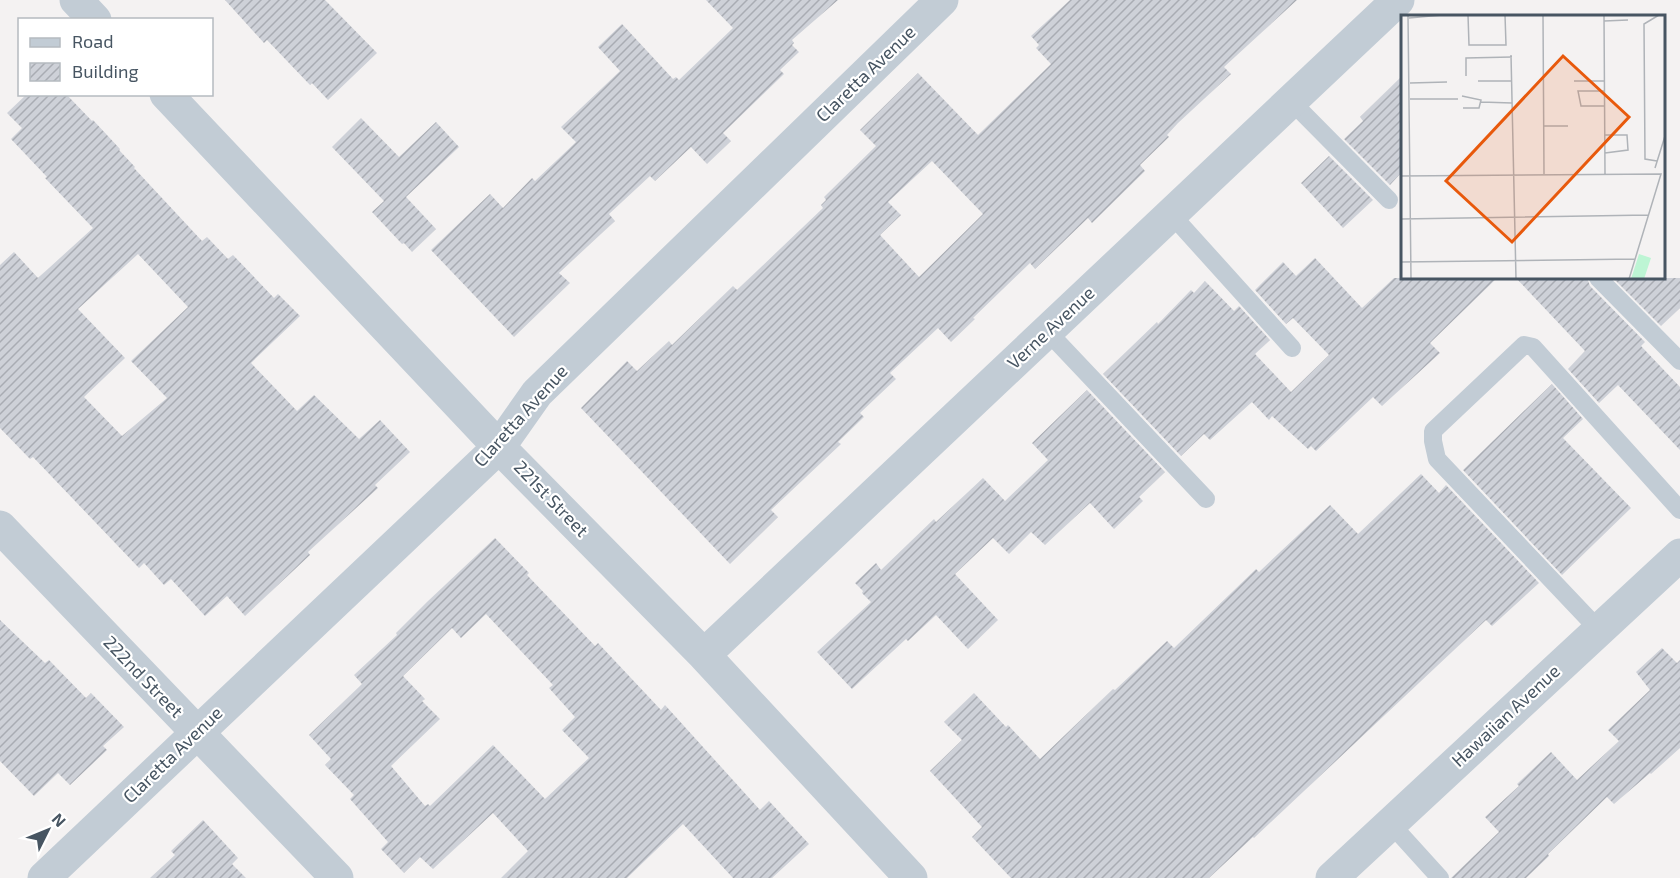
<svg xmlns="http://www.w3.org/2000/svg" width="1680" height="878" font-family="'Exo 2',sans-serif">
	<style>
		.building { fill: url(#building-hatch); fill-rule: evenodd }
		.lines { fill: none; stroke-linecap: round; stroke-linejoin: round }
		.service { stroke: #c2ccd5; stroke-width: 18 }
		.minor { stroke: #c2ccd5; stroke-width: 33 }
		.labels { text-anchor: middle; stroke-width: 4.5; stroke-linejoin: round; paint-order: stroke }
		.street-label { font-size: 18px; fill: #475562; stroke: #fff }
		.inset-road { fill: none; stroke: #afb3b8; stroke-width: 1.5 }
		.view { fill: #e8590c; fill-opacity: 0.15; stroke: #e8590c; stroke-width: 3 }
		.inset-edge { fill: none; stroke: #475562; stroke-width: 3 }
	</style>
	<defs>
		<pattern id="building-hatch" width="6" height="6" patternUnits="userSpaceOnUse" patternTransform="scale(1.5)"><rect width="6" height="6" fill="#ced1d8"/><path d="M-1 1l2-2M0 6l6-6M5 7l2-2" fill="none" stroke="#a9acb3"/></pattern>
	</defs>
	<rect width="100%" height="100%" fill="#f4f2f2"/>
	<path class="building" d="M225,0H325L377,53L328,100L312,83L310,85L267,40L264,43Z
		M706,0H838L792,40L794,43L792,45L799,52L780,70L784,74L723,133L731,141L707,164L691,147L655,181L650,176L609,214L615,221L559,273L570,283L514,337L431,250L490,194L503,208L532,178L535,181L576,142L561,127L620,71L598,47L622,24L673,79L676,77L679,80L733,28Z
		M1070,0H1297L1224,67L1231,74L1178,123L1167,135L1169,137L1140,165L1145,171L1092,223L1088,218L1035,269L1030,263L973,318L975,319L951,342L938,328L890,373L896,379L860,413L864,417L838,442L841,444L771,510L778,517L730,564L581,408L627,361L637,371L669,341L672,345L733,286L737,290L823,208L821,205L826,200L824,197L876,146L860,130L918,73L978,135L1051,64L1036,48L1039,45L1031,36ZM932,161L983,214L919,277L880,235L901,215L888,202Z
		M1402,76V172L1390,185L1344,139L1363,121L1360,117Z
		M27,94H66L92,121L93,120L120,149L119,150L135,167L134,168L202,241L207,237L228,259L233,255L274,298L278,294L300,316L251,363L297,411L314,395L359,439L380,420L410,452L375,485L378,488L308,552L310,555L245,616L227,596L205,616L171,579L164,585L144,563L139,568L33,457L30,459L0,428V265L14,252L38,278L93,228L45,178L47,177L11,139L22,128L7,113ZM138,254L188,307L131,361L167,398L122,436L84,397L125,358L78,309Z
		M361,118L399,157L436,122L459,147L406,197L436,229L412,252L404,243L402,244L372,212L384,201L332,147Z
		M1329,156L1373,200L1343,228L1301,183Z
		M1315,258L1362,308L1394,278H1497L1430,343L1440,353L1382,406L1373,397L1316,451L1311,446L1308,449L1272,416L1269,420L1252,402L1210,440L1204,434L1181,456L1103,374L1157,322L1158,324L1191,290L1194,293L1205,281L1234,311L1239,306L1270,340L1255,354L1291,392L1329,355L1293,318L1286,324L1255,290L1283,262L1296,276Z
		M1516,278H1587L1590,286L1645,342L1641,346L1680,387V450L1618,385L1599,403L1568,369L1585,351Z
		M1613,278H1680V308L1661,326Z
		M1552,384L1583,419L1563,438L1631,508L1562,575L1463,470Z
		M1087,390L1165,472L1139,497L1143,501L1114,529L1090,503L1045,545L1031,532L1009,554L993,538L955,574L998,620L968,649L936,615L908,641L906,639L852,689L817,652L871,602L862,593L863,591L855,583L876,563L881,570L934,519L936,522L983,478L1005,501L1048,460L1032,443Z
		M1421,474L1439,493L1446,485L1539,583L1492,626L1486,620L1254,838L1253,837L1209,878H1011L972,837L982,827L930,771L962,740L944,722L974,693L1006,727L1008,725L1040,759L1113,689L1115,690L1167,641L1174,648L1256,569L1259,572L1330,505L1358,534Z
		M495,538L529,573L527,575L595,646L598,643L661,710L665,705L760,810L769,801L809,844L772,878H733L683,824L627,878H501L528,851L493,813L433,869L420,857L404,873L381,849L388,842L350,799L354,795L325,765L331,759L309,735L362,684L354,675L397,635L396,633L427,602ZM486,614L553,685L549,688L575,717L562,730L589,758L545,799L493,745L430,806L428,804L425,806L391,766L440,719L422,701L425,699L403,676L452,628L461,638Z
		M0,620L45,663L49,660L86,698L91,693L124,727L103,746L107,750L70,785L58,773L34,796L0,761Z
		M1662,648L1677,663L1680,660V748L1651,774L1650,773L1614,804L1607,797L1548,854L1549,856L1526,878H1451L1499,832L1485,817L1519,786L1517,784L1551,752L1577,780L1619,741L1608,730L1650,690L1636,672Z
		M203,820L238,858L232,864L246,878H150L175,855L171,851Z"/>
	<g class="lines">
		<path class="service" d="M1291,101L1389,200
			M1171,214L1292,348
			M1598,278L1680,361
			M1047,331L1206,499
			M1599,630L1437,459L1433,441V431L1524,345L1533,347L1680,510
			M1391,824L1440,878"/>
		<path class="minor" d="M76,0L95,20
			M166,94L499,447L704,655L911,878
			M0,527L337,878
			M704,655L1398,0
			M44,878L499,447L537,393L942,0
			M1332,878L1680,555"/>
	</g>
	<g class="labels">
		<g class="street-label">
			<text transform="translate(866 74) rotate(-44)" y="6">Claretta Avenue</text>
			<text transform="translate(1051 328) rotate(-43)" y="6">Verne Avenue</text>
			<text transform="translate(521 416) rotate(-48)" y="6">Claretta Avenue</text>
			<text transform="translate(551 499) rotate(46)" y="6">221st Street</text>
			<text transform="translate(143 677) rotate(46)" y="6">222nd Street</text>
			<text transform="translate(1506 716) rotate(-43)" y="6">Hawaiian Avenue</text>
			<text transform="translate(173 755) rotate(-44)" y="6">Claretta Avenue</text>
		</g>
	</g>
	<g transform="translate(1401 15)">
		<rect width="264" height="264" fill="#f4f2f2"/>
		<path d="M238,239L250,243L243,264H230Z" fill="#bdf5d4"/>
		<path class="inset-road" d="M7,0L10,264M67,0L68,30H105L104,0M142,0L143,159M203,0L204,159M8,3L41,0M203,6L227,5M110,40L115,264M65,61V43L111,42M77,66H111M173,66H204M9,68L46,67M61,81L80,85L78,93H62M9,84H57M80,87L111,88M204,91H180L177,76H204M143,111H167M204,138L227,135L226,120H204M256,146L244,144L243,9L258,0M254,153L264,121M0,161L260,159L228,264M0,204L248,200M0,247L234,244"/>
		<path class="view" d="M162,41L228,102L111,227L45,166Z"/>
		<rect width="264" height="264" class="inset-edge"/>
	</g>
	<rect x="18" y="18" width="195" height="78" fill="#ffffff" stroke="#b5bbc0" stroke-width="1.5"/>
	<rect x="30" y="38" width="30" height="9" fill="#c2ccd5" stroke="#b5bbc0" stroke-width="1.5"/>
	<text x="72" y="48" font-size="18" fill="#475562">Road</text>
	<rect x="30" y="63" width="30" height="18" fill="url(#building-hatch)" stroke="#b5bbc0" stroke-width="1.5"/>
	<text x="72" y="78" font-size="18" fill="#475562">Building</text>
	<g transform="translate(48 830) rotate(47)" stroke="#ffffff" stroke-width="4.5" paint-order="stroke">
	<path d="M0-4.5L10 22L0 15L-10 22Z" fill="#475562"/>
	<text y="-9" font-size="16" font-weight="bold" text-anchor="middle" fill="#475562">N</text>
	</g>
</svg>
